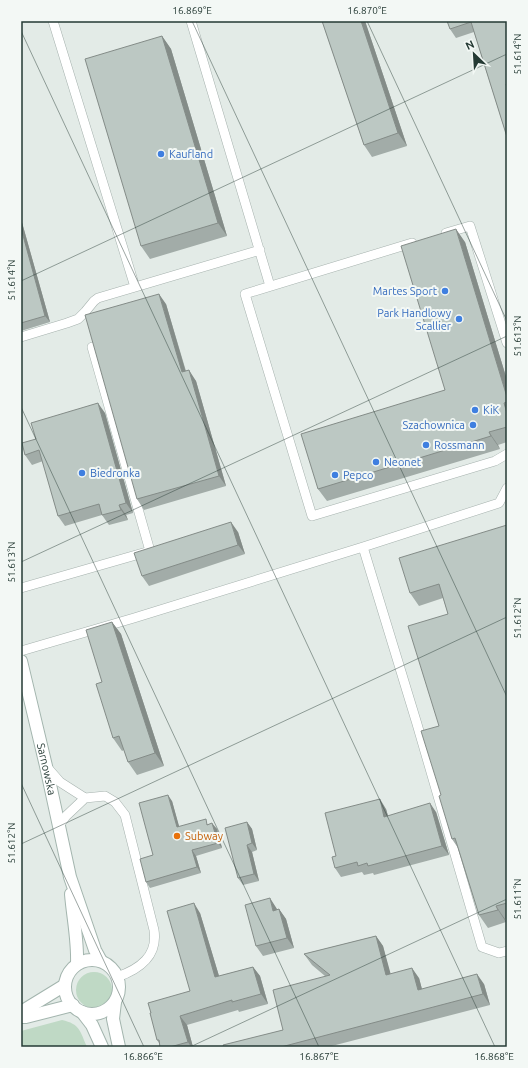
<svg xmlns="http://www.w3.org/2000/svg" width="528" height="1068" font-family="Ubuntu,sans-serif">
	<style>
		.green { fill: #bfd9c5 }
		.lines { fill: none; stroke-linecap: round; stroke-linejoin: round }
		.lane-casing { stroke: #a6b2ae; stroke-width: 10 }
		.secondary-casing { stroke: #a3b5ae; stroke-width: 14 }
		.lane { stroke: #fff; stroke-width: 9 }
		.secondary { stroke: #fff; stroke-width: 12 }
		.wall { fill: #a2aca8 }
		.shaded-wall { fill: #848c88 }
		.building { fill: #bcc8c3; stroke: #848c88 }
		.ticks { fill: none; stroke: #253a34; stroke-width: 1; stroke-opacity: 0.45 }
		.shop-dot { fill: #3f7fe0; stroke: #f3f8f5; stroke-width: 1.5 }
		.food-dot { fill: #e8710a; stroke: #f3f8f5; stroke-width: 1.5 }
		.labels { text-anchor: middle; stroke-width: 4; stroke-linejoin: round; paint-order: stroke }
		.shop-label { font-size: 11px; fill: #366cbe; stroke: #f3f8f5; text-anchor: start }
		.street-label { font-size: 11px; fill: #253a34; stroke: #f3f8f5 }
		.food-label { font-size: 11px; fill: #c56008; stroke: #f3f8f5; text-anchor: start }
		.neatline { fill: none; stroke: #253a34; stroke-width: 1.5 }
		.ticks-label { font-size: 10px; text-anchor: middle; fill: #253a34 }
	</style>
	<rect width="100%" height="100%" fill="#e3ebe7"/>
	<path class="green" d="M76 990a18 18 0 1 1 36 0a18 18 0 1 1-36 0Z
		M62,1020C80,1024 80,1031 87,1047H21V1031Z"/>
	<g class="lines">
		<g class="lane-casing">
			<path id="lane" d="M53,21L135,287
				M191,21L270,286
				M446,233L470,226L507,343
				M412,243L245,294L312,516L495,461L507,454
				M21,337L67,323L78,319L85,312L94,301L98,298L260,250
				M363,547L417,724L482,947L499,953L507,951
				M21,588L150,551L92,347
				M21,651L134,618L363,547L499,503L507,488
				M46,766L60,782L85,798
				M59,826L66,816L85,798L105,796L115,802L125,815L154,930C158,956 140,969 117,977"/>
		</g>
		<g class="secondary-casing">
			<g id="secondary">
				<path id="s1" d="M21,661L46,766L70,877L95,950L101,961"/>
				<path d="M71,894C73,918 78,941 77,964"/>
				<circle cx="92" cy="987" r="27"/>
				<path d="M115,1002L113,1019L119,1047"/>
				<path d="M21,1012L65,985"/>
				<path d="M82,1012L92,1025L102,1047"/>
				<path d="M21,1017H26L73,1005"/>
			</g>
		</g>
		<use href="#lane" class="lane"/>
		<use href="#secondary" class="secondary"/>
	</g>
	<path class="wall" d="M322,21H365L407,146L372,157L364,145Z
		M447,21H507V137L474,32L456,38L450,29Z
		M162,36L171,49L227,236L150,259L141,246Z
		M21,219L50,322L21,331Z
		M465,242L507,380V442L498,445L500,449L327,501L318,489L445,390Z
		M166,304L186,371L196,381L226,486L144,510L137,499Z
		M105,413L133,513L126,515L128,520L109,525L102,515L65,526L58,516L43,461L32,465L25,455L36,439Z
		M507,525V918L505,919L506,922L488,928L479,915L458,848L452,839L441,795L439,726L448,614L443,598L419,606L410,593Z
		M238,532L245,554L149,586L142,576Z
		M112,622L121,634L164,766L137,775L128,762L124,750L122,751L113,738L102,682Z
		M172,801L179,827L209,824L217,829L222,848L196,856L201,873L150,888L146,882L153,855Z
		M386,809L388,816L436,812L449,855L374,875L373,873L364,875L362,872L341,877L335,868L336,856Z
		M247,822L252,829L257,850L252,852L259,881L243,885L238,878Z
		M277,909V910L279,909L286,919L294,948L263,956L256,946Z
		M200,913L219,976L253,967L260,976L268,1004L239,1012L238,1010L187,1025L193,1047H160L159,1043L157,1040L151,1013L190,991Z
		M376,936L383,946L390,974L419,978L422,989L484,984L490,1005L328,1047H224L283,1030L325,976L312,965L304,954Z"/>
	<path class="shaded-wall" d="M361,21H365L407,146L398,133Z
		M162,36L171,49L227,236L218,223Z
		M21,219L50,322L45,316L21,228Z
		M456,229L465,242L507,380V397Z
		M159,294L166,304L189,383L182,372Z
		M189,370L196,381L226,486L219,476Z
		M98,403L105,413L133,513L126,503Z
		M504,403L507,408V413Z
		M489,432L498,445L500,449L491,436Z
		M119,505L126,515L128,520L121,510Z
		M231,522L238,532L245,554L238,545Z
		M112,622L121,634L164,766L155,753Z
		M168,795L172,801L181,833L177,827Z
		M380,799L386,809L391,826L384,817Z
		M430,803L436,812L449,855L442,846Z
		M247,822L252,829L257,850L252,843Z
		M212,823L217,829L222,848L218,843Z
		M247,845L252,852L259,881L254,874Z
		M192,850L196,856L201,873L197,867Z
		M270,898L277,909L280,921L273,911Z
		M194,903L200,913L222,986L215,977Z
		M496,906L505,919L506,922L498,910Z
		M279,909L286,919L294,948L287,938Z
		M376,936L383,946L394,986L386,975Z
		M253,967L260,976L268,1004L261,994Z
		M412,968L419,978L425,1001L418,990Z
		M477,974L484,984L490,1005L483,994Z
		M180,1016L187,1025L193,1047H191L188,1042Z"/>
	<path class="building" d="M322,21H361L398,133L364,145Z
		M447,21H507V83L506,84L507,88V137L471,22L450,29Z
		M162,36L218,223L141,246L85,59Z
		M21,228L45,316L21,323Z
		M456,229L507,397V402L504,403L507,413V427L489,432L491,436L318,489L301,434L445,390L401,246Z
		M159,294L182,372L189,370L219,476L137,499L85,315Z
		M98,403L126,503L119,505L121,510L102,515L99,504L58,516L39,450L25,455L22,443L36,439L31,423Z
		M231,522L238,545L142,576L134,553Z
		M507,525V903L496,906L498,910L479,915L455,838L452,839L439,796L441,795L421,731L439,726L408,626L448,614L439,584L410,593L399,558Z
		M112,622L155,753L128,762L119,736L113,738L96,684L102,682L86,630Z
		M168,795L177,827L206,819L207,825L212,823L218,843L192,850L197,867L146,882L140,859L153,855L139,803Z
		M380,799L384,817L430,803L442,846L368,866L367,863L358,866L357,862L335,868L332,857L336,856L325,813Z
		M247,822L252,843L247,845L254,874L238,878L225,828Z
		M270,898L273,911L279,909L287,938L256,946L245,905Z
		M194,903L215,977L253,967L261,994L232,1002V1000L180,1016L188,1042L170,1047H160L159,1040H157L150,1013H151L148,1003L190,991L167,911Z
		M376,936L386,975L412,968L418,990L477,974L483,994L281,1047H224L223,1045L283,1030L273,990L330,975L304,954Z"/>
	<path class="ticks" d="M192,21L507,697M367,21L507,321M21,31L495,1047M21,281L507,54M21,407L319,1047M21,562L507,336M21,783L144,1047M21,844L507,617M190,1047L507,899"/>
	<g class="shop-dot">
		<circle cx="161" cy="154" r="4"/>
		<circle cx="445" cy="291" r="4"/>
		<circle cx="459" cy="319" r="4"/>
		<circle cx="475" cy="410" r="4"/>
		<circle cx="473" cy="425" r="4"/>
		<circle cx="426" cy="445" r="4"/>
		<circle cx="376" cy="462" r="4"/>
		<circle cx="82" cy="473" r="4"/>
		<circle cx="335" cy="475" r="4"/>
	</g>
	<circle class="food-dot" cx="177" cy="836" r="4"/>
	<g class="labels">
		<g class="shop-label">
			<text x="169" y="158">Kaufland</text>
			<text x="437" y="295" text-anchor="end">Martes Sport</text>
			<text x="451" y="317" text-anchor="end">Park Handlowy<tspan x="451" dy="13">Scallier</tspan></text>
			<text x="483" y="414">KiK</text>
			<text x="465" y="429" text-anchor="end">Szachownica</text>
			<text x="434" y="449">Rossmann</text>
			<text x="384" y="466">Neonet</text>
			<text x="90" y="477">Biedronka</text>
			<text x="343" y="479">Pepco</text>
		</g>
		<g class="street-label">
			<text dy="4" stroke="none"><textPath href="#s1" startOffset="111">Sarnowska</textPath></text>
		</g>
		<g class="food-label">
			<text x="185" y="840">Subway</text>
		</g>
	</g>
	<rect width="528" height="1068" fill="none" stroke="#f3f8f5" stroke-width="44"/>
	<g transform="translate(474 54) rotate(335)" stroke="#f3f8f5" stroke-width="3" paint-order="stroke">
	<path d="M0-3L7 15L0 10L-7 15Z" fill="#253a34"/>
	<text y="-6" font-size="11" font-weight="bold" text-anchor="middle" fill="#253a34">N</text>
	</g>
	<rect x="22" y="22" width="484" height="1024" class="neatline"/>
	<g class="ticks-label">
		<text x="192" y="14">16.869°E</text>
		<text x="367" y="14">16.870°E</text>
		<text transform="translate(517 54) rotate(-90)" y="4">51.614°N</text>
		<text transform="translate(11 280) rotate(-90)" y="4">51.614°N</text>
		<text transform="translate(517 336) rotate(-90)" y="4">51.613°N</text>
		<text transform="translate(11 562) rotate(-90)" y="4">51.613°N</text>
		<text transform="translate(517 618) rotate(-90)" y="4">51.612°N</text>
		<text transform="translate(11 843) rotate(-90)" y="4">51.612°N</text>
		<text transform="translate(517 899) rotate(-90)" y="4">51.611°N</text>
		<text x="143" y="1060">16.866°E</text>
		<text x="319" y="1060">16.867°E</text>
		<text x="494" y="1060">16.868°E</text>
	</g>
</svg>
